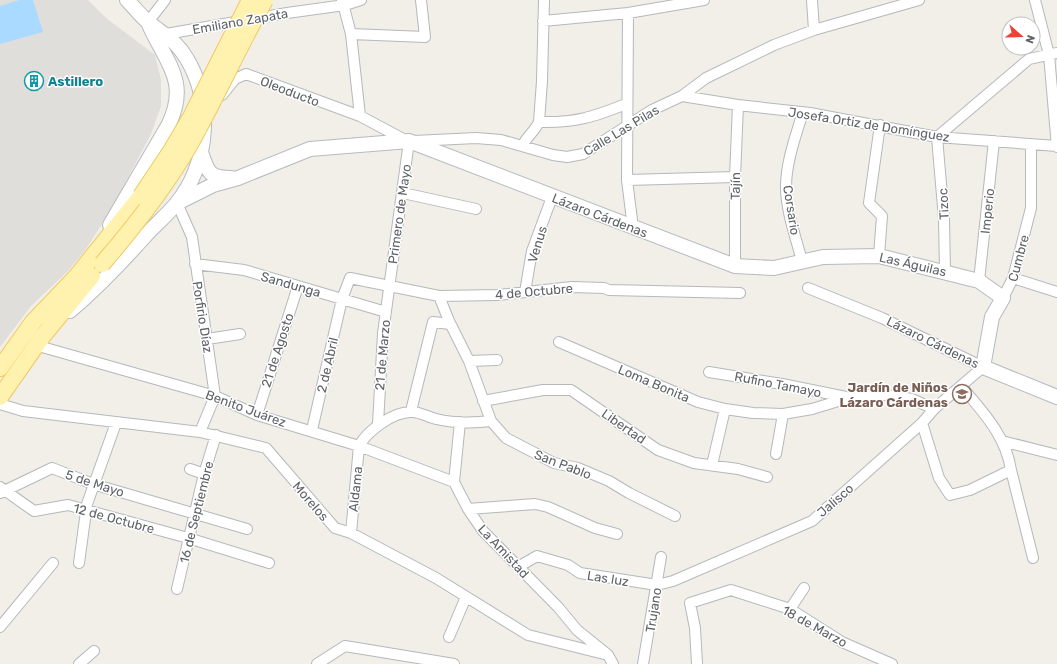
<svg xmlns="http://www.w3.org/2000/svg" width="1057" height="664" font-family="Rubik,sans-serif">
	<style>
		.industrial { fill: #e0deda }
		.water { fill: #aadaff }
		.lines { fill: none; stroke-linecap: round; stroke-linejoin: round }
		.street-casing { stroke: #b5b8bc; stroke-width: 12 }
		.secondary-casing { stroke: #b6babf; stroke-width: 16 }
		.primary-casing { stroke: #f2c960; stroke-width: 18 }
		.street { stroke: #fff; stroke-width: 10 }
		.secondary { stroke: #fff; stroke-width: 14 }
		.primary { stroke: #fff2af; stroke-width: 16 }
		.primary-bridge-casing { stroke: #f2c960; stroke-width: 18; stroke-linecap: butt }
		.primary-bridge { stroke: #fff2af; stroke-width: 16 }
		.labels { text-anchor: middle; stroke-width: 3; stroke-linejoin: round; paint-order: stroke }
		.street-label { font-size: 13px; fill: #5f6368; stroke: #fff }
		.culture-label { font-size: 13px; font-weight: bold; fill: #0d838f; stroke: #fff; text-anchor: start }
		.education-label { font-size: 13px; font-weight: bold; fill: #785e54; stroke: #fff; text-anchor: end }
	</style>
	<rect width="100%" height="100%" fill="#f1efe8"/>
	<path class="industrial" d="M0,0H88L106,18L155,55L161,80V106L151,134L112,208L86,249L67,272L31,306L0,347Z"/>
	<path class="water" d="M19,0H33L43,32L0,44V6Z"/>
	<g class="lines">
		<g class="street-casing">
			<path id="street" d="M342,0L351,34L360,116
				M812,0L814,30
				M1035,0L1049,55L1057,147
				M628,13L627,180L633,228
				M543,21L628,13L704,0
				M148,22L165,0
				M166,34L287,13L345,5L361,0
				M351,34L425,37L421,0
				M222,95L235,79L246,74L360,116L407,141
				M682,96L738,105L810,113L937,137L1057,146
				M539,122C576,123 593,117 626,104
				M937,137L1029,59L1057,53
				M937,137L944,219L945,271
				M414,141L476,138L501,140L553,155L567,157L583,154L652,110L682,96L706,78L774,45L814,30L919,0
				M523,145C527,136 535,131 539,122L542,81L544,0
				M627,180L735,177
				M403,193L476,209
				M177,203L192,237L215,396L200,432
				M879,256L882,216L869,203L880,125
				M802,261C796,238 786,211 786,187C786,162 796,135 803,112
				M195,264L244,270L386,312
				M735,266V177L738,105
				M1013,278L1057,292
				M979,281L994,141
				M525,292L532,251L552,197
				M439,296L449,321L469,361L491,421L506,438L554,463L578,468L609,481L629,493L675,516
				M1003,298L1013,278L1031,208V144
				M207,339L240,334
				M559,342L698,402L725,409L753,413L783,414L812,409L858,395H887L912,399L934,409
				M35,345L215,396L257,415L359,446L454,482
				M469,361L497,360
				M709,372L782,384L846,397
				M483,401L543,390H571L658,450L694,463L738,469L767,477
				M0,404L23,411L200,432L266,448L335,528L351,533L436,578L528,635L608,655
				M411,411L433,322L450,324
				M257,415L298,286
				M460,422L454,482L468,509L483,531L558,607L577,630L608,655L613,664
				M922,423L939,478L950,495L970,490L1011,470C1006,436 983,412 961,386
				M378,424L383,333L409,141
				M312,430L342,299L350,278L439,296L498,295L572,287L604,288L609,290L740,293
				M1002,441L1057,455
				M776,454L783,414
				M712,465L725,409
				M190,469L204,474
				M1011,470L1033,558
				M0,487L34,511L68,505L188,538L269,563
				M0,493L52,468L93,484L247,529
				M468,509L535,504L548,507L595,528L617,534
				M351,533L359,446C367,431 394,411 412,412C420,412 428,417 436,419C453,423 474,423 491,421
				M79,563L87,504L116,423
				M518,567L537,556L568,565L580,573L657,585L673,581L812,521L922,423L934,409L983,367L882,318L808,288
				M177,589L204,474L216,435
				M790,609L804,588
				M0,627L53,563
				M449,637L466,597
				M79,664L94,651
				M317,664L345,646L454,664
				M643,664L661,557
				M697,664L695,628L690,603L731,590L790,609L842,642L892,664"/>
		</g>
		<g class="secondary-casing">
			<path id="secondary" d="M200,150C208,169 206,178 231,178
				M177,203L213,185L238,178L310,149L409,141L735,266L774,268L823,257L879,256L979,281L1003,298L992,317L983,367L1057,397
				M110,225L169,124C190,79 164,61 148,22
				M70,311C97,288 121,263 145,236C155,225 167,215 176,204C209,164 213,103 187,59C176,40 164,35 148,22C141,16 134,7 127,0"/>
		</g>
		<g class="primary-casing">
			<path id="primary" d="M0,368L33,322L76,277L141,196
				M0,397L42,337L92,276"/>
		</g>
		<use href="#street" class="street"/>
		<use href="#secondary" class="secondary"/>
		<use href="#primary" class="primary"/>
		<g class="primary-bridge-casing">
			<path id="primary-bridge" d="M141,196L171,151L191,117L250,0
				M102,264C134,227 164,189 189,146C216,98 238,48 265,0"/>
		</g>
		<use href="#primary-bridge" class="primary-bridge"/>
	</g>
	<defs>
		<g id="building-ring" transform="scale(1)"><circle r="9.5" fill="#fff" stroke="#0f9aa8" stroke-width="1.5"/><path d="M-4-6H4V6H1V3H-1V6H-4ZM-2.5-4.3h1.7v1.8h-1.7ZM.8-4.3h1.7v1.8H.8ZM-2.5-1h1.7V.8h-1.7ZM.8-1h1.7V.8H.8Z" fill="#0f9aa8"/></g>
		<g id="school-ring" transform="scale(1)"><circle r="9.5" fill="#fff" stroke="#8d6e63" stroke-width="1.5"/><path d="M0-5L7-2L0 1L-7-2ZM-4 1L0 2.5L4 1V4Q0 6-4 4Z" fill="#8d6e63"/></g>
	</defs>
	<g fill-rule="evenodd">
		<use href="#building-ring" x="34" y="81"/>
		<use href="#school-ring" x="962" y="394"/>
	</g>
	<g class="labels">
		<g class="street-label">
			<text transform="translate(240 21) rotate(-10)" y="5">Emiliano Zapata</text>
			<text transform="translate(290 91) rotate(21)" y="5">Oleoducto</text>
			<text transform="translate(869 124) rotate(9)" y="5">Josefa Ortiz de Domínguez</text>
			<text transform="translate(621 130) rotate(-31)" y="5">Calle Las Pilas</text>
			<text transform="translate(735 186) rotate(-89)" y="5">Tajín</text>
			<text transform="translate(943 204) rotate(-93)" y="5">Tizoc</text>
			<text transform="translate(792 210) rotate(81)" y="5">Corsario</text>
			<text transform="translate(987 211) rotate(-84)" y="5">Imperio</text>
			<text transform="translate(399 214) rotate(-82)" y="5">Primero de Mayo</text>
			<text transform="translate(600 215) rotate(21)" y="5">Lázaro Cárdenas</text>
			<text transform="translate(537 244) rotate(-73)" y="5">Venus</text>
			<text transform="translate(1018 258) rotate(-75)" y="5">Cumbre</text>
			<text transform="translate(913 264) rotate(13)" y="5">Las Águilas</text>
			<text transform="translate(291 284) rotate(16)" y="5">Sandunga</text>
			<text transform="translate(534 291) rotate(-5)" y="5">4 de Octubre</text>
			<text transform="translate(203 317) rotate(81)" y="5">Porfirio Díaz</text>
			<text transform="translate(933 342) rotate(26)" y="5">Lázaro Cárdenas</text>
			<text transform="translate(277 350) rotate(-72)" y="5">21 de Agosto</text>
			<text transform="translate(382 355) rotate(-85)" y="5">21 de Marzo</text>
			<text transform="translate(327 365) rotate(-77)" y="5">2 de Abril</text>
			<text transform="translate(654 383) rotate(23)" y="5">Loma Bonita</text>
			<text transform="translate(778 384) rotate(11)" y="5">Rufino Tamayo</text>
			<text transform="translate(246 408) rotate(20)" y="5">Benito Juárez</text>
			<text transform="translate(624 426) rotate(35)" y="5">Libertad</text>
			<text transform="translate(563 464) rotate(21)" y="5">San Pablo</text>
			<text transform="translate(95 483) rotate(18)" y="5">5 de Mayo</text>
			<text transform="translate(355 489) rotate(-84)" y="5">Aldama</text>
			<text transform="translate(835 500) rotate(-41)" y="5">Jalisco</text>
			<text transform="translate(311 501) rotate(49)" y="5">Morelos</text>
			<text transform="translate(196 512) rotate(-76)" y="5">16 de Septiembre</text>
			<text transform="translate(114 518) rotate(15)" y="5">12 de Octubre</text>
			<text transform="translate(504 551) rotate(47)" y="5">La Amistad</text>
			<text transform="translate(608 578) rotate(9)" y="5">Las luz</text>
			<text transform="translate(653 610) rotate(-81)" y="5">Trujano</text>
			<text transform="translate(815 626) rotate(29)" y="5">18 de Marzo</text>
		</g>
		<g class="culture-label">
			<text x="48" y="86">Astillero</text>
		</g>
		<g class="education-label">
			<text x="948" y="392">Jardín de Niños<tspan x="948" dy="15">Lázaro Cárdenas</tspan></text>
		</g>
	</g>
	<g transform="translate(1021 36) rotate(110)"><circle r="19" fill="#ffffff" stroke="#bfc1c3"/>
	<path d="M0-3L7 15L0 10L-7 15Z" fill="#ea4335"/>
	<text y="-6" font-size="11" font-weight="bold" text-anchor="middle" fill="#5f6368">N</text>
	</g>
</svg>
